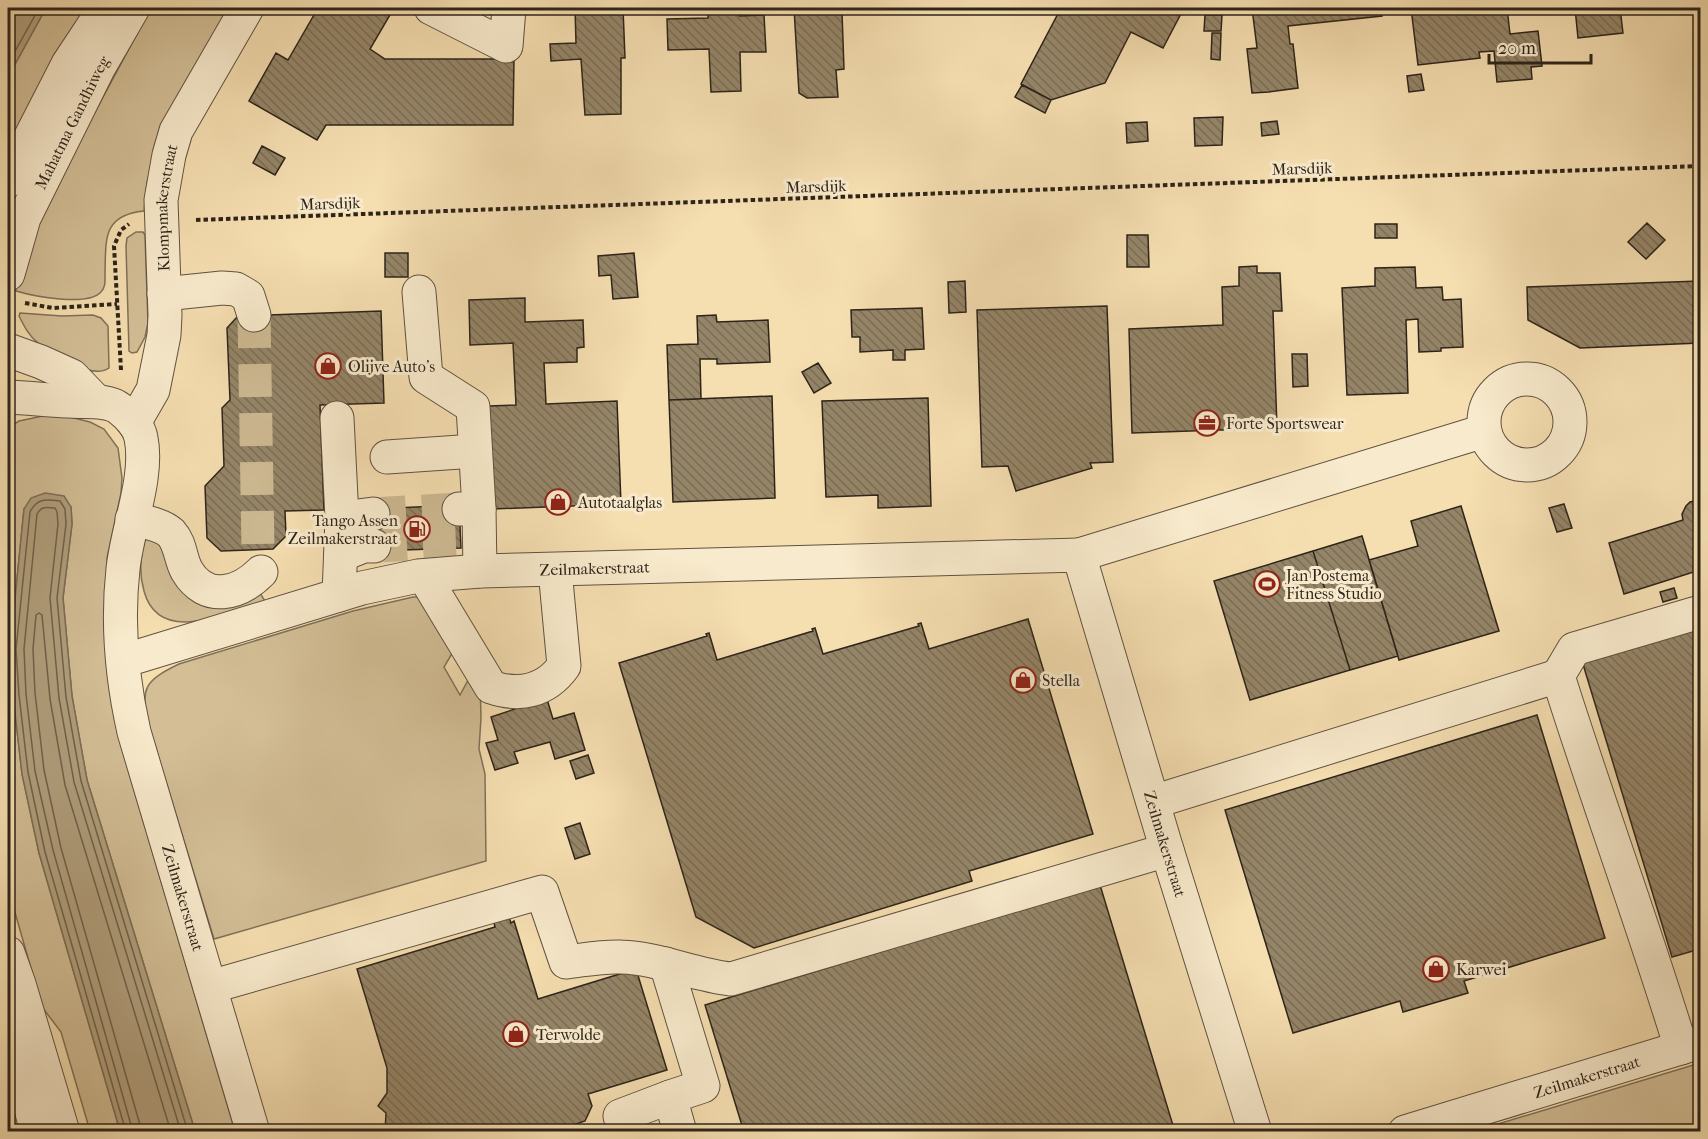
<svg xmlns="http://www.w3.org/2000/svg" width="1708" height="1139" font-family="'IM FELL French Canon',serif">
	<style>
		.grass { fill: #d3be96; stroke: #807158; stroke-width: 1.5 }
		.water { fill: #b19f7d; stroke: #7c6e55; stroke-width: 1.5 }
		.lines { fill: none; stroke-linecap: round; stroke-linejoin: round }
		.shore { stroke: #6f624c; stroke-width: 1.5 }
		.building { fill: url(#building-back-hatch); stroke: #2d241a; stroke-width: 1.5 }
		.minor-tunnel { stroke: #cdb992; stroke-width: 33; stroke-dasharray: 33 16; stroke-linecap: butt }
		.minor-casing { stroke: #5f5240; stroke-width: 35 }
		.path { stroke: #2d241a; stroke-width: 4; stroke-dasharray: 4.5 3; stroke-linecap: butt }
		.minor { stroke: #f8eacc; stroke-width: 33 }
		.labels { text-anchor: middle; stroke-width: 6; stroke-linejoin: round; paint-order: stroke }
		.street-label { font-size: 16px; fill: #2d241a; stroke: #f8eacc }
		.poi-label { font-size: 16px; fill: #2d241a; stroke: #f8eacc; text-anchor: start }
	</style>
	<defs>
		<pattern id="building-back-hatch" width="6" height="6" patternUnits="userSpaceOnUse" patternTransform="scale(1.5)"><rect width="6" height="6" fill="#958568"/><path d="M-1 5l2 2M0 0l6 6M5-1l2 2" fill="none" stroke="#7a6d55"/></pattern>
	</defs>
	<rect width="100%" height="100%" fill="#f5deb0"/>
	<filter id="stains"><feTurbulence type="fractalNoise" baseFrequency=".00333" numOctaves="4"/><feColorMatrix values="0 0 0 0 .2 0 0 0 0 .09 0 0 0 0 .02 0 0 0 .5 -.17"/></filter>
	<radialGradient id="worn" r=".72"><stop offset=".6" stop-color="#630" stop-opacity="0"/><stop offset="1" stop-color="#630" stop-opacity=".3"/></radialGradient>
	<path class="grass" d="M46,8H91L8,158V77Z
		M151,8H230L155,151L147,183L144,211C102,215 106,240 105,274C105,280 106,287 101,292C87,307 33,296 16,291L14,281L52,192Z
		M136,232H143L145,235L148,323L145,337L137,352L132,353L129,351L126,246L127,238Z
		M20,313L62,316L93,315L101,318L108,326L109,368C93,380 51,355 38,343C29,336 24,326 19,316Z
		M43,416L70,417L90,422L104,429L118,448L122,478L121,493L107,558L116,717L129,773L235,1131H195L87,780L72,696L63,598L72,524L71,507L24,509L10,648L13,695L22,774L39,853L120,1131H90L61,1032L42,1007L8,888V428L19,421Z
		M148,532H151L175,565L258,590L265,601C228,612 159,647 144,591C138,570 140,552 148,532Z
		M413,597H420L457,645L444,667L460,695L473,671L480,682L481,718L479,749L485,774L486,861L214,939L149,726C140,688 144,681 179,664L353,611Z
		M8,1045L30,1131H8Z
		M1700,1063V1131H1475Z"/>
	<path class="water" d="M17,8H46L8,77V24Z
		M45,493L64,496L71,507L72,524L63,598L72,696L87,780L195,1131H120L39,853L22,774L13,695L10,649L24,509L31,498Z"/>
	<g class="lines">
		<path class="shore" d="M8,64L39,8
			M126,1132L45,852L28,772L19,695L16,649L30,512C37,498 46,499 60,501L65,509L66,524L57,598L66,697L81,781L188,1132
			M133,1132L53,850L35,771L26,694L24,649L37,514C41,506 47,507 55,508L57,512L58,524L50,598L59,698L74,782L181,1132
			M142,1132L61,848L44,770L35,693L33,649L36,615L39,613L42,615L50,699L65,785L171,1132"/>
	</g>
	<path class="building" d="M318,8H394L370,49L385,59H514L513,125H326L317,140L249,101L276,53L288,60Z
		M575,8H623L625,58H621V114L585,115L581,59L551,61L550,44L576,43Z
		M794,8H890V10L842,12L844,69L836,70L838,97L807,98L799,93Z
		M1061,8H1108L1111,9L1112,8H1184L1163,48L1131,32L1105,83L1051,100L1021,84Z
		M1252,8H1381L1382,16L1288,26L1290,44H1293L1298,88L1269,92L1252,93L1247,49L1257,48Z
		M1411,8H1507L1510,34L1538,31L1542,66L1531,67L1532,79L1497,82L1494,51L1479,52L1480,58L1418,65Z
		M1575,8H1620L1623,33L1578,38Z
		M723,9H738L739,16L764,15L766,52H740L741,91L711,92L709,49L668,50L667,19L708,18V10Z
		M1205,15H1222L1221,31H1204Z
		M1212,33H1221L1220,60L1211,59Z
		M1421,74L1424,90L1409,92L1407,76Z
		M1022,85L1051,100L1045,113L1015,97Z
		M1223,117L1222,145L1195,146L1194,118Z
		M1277,121L1279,134L1262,136L1261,123Z
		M1147,122L1148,141L1127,143L1126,123Z
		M262,146L285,158L275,175L253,163Z
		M1647,223L1665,240L1646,259L1628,242Z
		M1375,224H1397V238H1375Z
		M1127,235H1148L1149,267H1127Z
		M385,253H408V277H385Z
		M634,253L638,297L613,299L611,275L599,276L598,256Z
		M1257,266V273H1280L1282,311H1273L1277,428L1132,433L1129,329L1223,325L1222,287L1239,286V267Z
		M1415,267L1416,288L1442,287L1443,300L1461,299L1463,347L1441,348V351L1419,352L1418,319L1406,320L1408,393L1347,395L1342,288L1375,286V268Z
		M965,281L966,312L949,313L948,282Z
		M1700,281V343L1580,348L1528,320L1527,287Z
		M525,298V322L583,320L584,347L577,348V362L544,363L546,404L617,401L621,504L493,509L489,406L516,405L513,343L470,345L469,300Z
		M1107,306L1113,462L1090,463L1092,468L1016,491L1008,466L982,467L977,310Z
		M922,308L924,349L905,350V360H893V350L860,352V337H852L851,310Z
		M381,311L384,403L320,405L324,510L285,511L286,536L273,549L221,551L207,538L205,486L224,466L222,408L230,400L227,328L238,316Z
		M716,315L717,322L768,320L770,362L717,364V359H700L701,399L669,400L667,345L698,344L697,316Z
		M1292,354H1307L1308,386L1293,387Z
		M818,363L831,383L814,393L802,372Z
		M772,396L775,498L673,502L669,400Z
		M928,398L931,506L878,508V495L826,497L822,401Z
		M1700,497V549H1698L1700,570L1624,594L1609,543L1683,520L1682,514L1686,506L1690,502L1700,500Z
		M1564,504L1572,528L1557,532L1549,508Z
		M459,505L461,548L374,551L373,509Z
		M1461,506L1499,631L1399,660L1369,560L1418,546L1411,521Z
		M1362,536L1398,656L1350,670L1313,551Z
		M1313,551L1350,670L1250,700L1214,581Z
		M1674,588L1677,598L1663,602L1660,592Z
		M1028,619L1093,834L969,871L972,881L754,948L696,917L619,663L707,636L706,634L709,633L717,660L813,631L812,629L815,628L823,654L919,626L918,624L921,623L929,649Z
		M1700,625V949L1672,957L1582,661Z
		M546,696L553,719L574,713L585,750L555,759L550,742L514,752L518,763L495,770L486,743L498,740L491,717L527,705Z
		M1537,715L1605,938L1464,981L1468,993L1403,1012L1400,1001L1293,1033L1225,810Z
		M588,755L594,773L576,779L570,761Z
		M580,823L590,854L575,859L565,828Z
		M1100,885L1175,1132H744L705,1005Z
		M508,914L511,923L514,921L538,999L636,969L667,1070L588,1094L592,1106L585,1121L576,1124L578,1132H385L386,1113L378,1106L387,1093V1068L357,969L495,927L493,919Z"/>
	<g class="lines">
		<path class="minor-tunnel" d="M254,315L258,550
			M373,514L459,509
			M374,546L460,542"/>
		<g class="minor-casing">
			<g id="minor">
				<path d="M431,8L506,46L509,8"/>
				<path d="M8,181L68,64L105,8"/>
				<path id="s1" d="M8,274L24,218L99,67L133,8"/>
				<path d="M419,292L426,377L473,407L479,509"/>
				<path d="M164,294L222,288L236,289L248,296L254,315"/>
				<path d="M8,350L41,362L72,376L96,401"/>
				<circle cx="1527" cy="422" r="43"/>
				<path id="s2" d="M8,397C28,398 47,400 67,401C83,403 106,398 120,409C129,416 139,427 141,438C149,477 127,529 123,569C117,623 122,679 134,732L253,1132"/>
				<path d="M337,418L342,518"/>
				<path id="s3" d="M134,423L153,390L164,335L165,315L161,200L169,155L176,131L247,8"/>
				<path d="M387,457L475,451"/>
				<path d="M459,509H479L480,571"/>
				<path d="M132,519C144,522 161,524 171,533C181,544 180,559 187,571C206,603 239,594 261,572"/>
				<path d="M341,555L364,546H374"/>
				<path d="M1079,555L1484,431"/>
				<path d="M424,576L491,687C520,697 546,691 564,666L555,570"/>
				<path d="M339,595L342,518L373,514"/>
				<path id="s4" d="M123,661L362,588L418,576L480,571L1079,555L1167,850L1255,1132"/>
				<path d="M1558,676L1574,649L1700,612"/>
				<path d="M1153,802L1558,676C1597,800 1643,923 1681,1048"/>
				<path d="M8,953L19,984L63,1132"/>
				<path d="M666,964L703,1086L670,1097L680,1132"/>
				<path d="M210,987L542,892L566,962C584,960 603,956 621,957C658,958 694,975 731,979L1167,850"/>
				<path d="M15,1046L37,1132"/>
				<path d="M624,1132L620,1116L670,1097"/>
				<path id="s5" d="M1405,1132L1700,1042"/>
			</g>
		</g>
		<path class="path" d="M196,220L1700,166
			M25,303L53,308L117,304
			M121,370L114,246L121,230L129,224"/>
		<use href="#minor" class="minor"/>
	</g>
	<defs>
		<g id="shop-ring" transform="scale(1.35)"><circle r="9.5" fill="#f8eacc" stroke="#8f2418" stroke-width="1.5"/><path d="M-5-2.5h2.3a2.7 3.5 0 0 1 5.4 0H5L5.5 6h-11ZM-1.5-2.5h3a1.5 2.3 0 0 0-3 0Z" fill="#8f2418"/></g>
		<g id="office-ring" transform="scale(1.35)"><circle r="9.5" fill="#f8eacc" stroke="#8f2418" stroke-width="1.5"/><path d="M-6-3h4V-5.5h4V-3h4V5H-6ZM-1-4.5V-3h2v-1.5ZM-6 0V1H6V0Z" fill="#8f2418"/></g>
		<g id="fuel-ring" transform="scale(1.35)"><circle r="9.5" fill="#f8eacc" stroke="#8f2418" stroke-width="1.5"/><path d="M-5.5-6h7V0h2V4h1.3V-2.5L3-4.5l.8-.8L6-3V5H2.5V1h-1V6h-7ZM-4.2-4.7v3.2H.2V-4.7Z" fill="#8f2418"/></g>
		<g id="stadium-ring" transform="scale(1.35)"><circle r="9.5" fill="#f8eacc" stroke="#8f2418" stroke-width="1.5"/><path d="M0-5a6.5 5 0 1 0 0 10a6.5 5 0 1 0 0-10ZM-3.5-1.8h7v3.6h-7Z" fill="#8f2418"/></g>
	</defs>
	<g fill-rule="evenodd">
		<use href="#shop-ring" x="328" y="366"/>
		<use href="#office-ring" x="1207" y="423"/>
		<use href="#shop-ring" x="558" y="502"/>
		<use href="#fuel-ring" x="417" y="529"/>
		<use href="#stadium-ring" x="1267" y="584"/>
		<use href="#shop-ring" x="1023" y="680"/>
		<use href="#shop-ring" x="1436" y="969"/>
		<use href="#shop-ring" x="516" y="1034"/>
	</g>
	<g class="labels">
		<g class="street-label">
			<text dy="6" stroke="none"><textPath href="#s1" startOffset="165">Mahatma Gandhiweg</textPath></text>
			<text transform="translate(1302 168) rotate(-2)" y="6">Marsdijk</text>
			<text transform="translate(816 186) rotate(-2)" y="6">Marsdijk</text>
			<text transform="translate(330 203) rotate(-2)" y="6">Marsdijk</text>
			<text dy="6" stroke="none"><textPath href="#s3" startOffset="222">Klompmakerstraat</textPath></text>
			<text dy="6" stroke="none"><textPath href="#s4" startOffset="484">Zeilmakerstraat</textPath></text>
			<text dy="6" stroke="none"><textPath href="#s4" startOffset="1270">Zeilmakerstraat</textPath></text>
			<text dy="6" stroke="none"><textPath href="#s2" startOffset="620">Zeilmakerstraat</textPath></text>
			<text dy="6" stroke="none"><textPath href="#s5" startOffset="190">Zeilmakerstraat</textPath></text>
		</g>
		<g class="poi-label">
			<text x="348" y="372">Olijve Auto's</text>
			<text x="1226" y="429">Forte Sportswear</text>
			<text x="578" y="508">Autotaalglas</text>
			<text x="398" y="526" text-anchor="end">Tango Assen<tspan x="398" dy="18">Zeilmakerstraat</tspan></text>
			<text x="1286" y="581">Jan Postema<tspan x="1286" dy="18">Fitness Studio</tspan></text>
			<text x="1042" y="686">Stella</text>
			<text x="1456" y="975">Karwei</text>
			<text x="536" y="1040">Terwolde</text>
		</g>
	</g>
	<rect width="1708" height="1139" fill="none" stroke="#f5deb0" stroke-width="30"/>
	<rect x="9" y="9" width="1690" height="1121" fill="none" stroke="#2d241a" stroke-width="3"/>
	<rect x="15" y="15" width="1678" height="1109" fill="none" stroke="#2d241a" stroke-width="1.5"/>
	<path d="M1489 54v9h102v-9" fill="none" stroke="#2d241a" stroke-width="3"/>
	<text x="1498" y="54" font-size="18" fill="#2d241a" stroke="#f8eacc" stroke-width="4.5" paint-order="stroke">20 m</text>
	<rect width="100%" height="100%" filter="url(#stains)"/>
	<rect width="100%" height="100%" fill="url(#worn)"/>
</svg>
